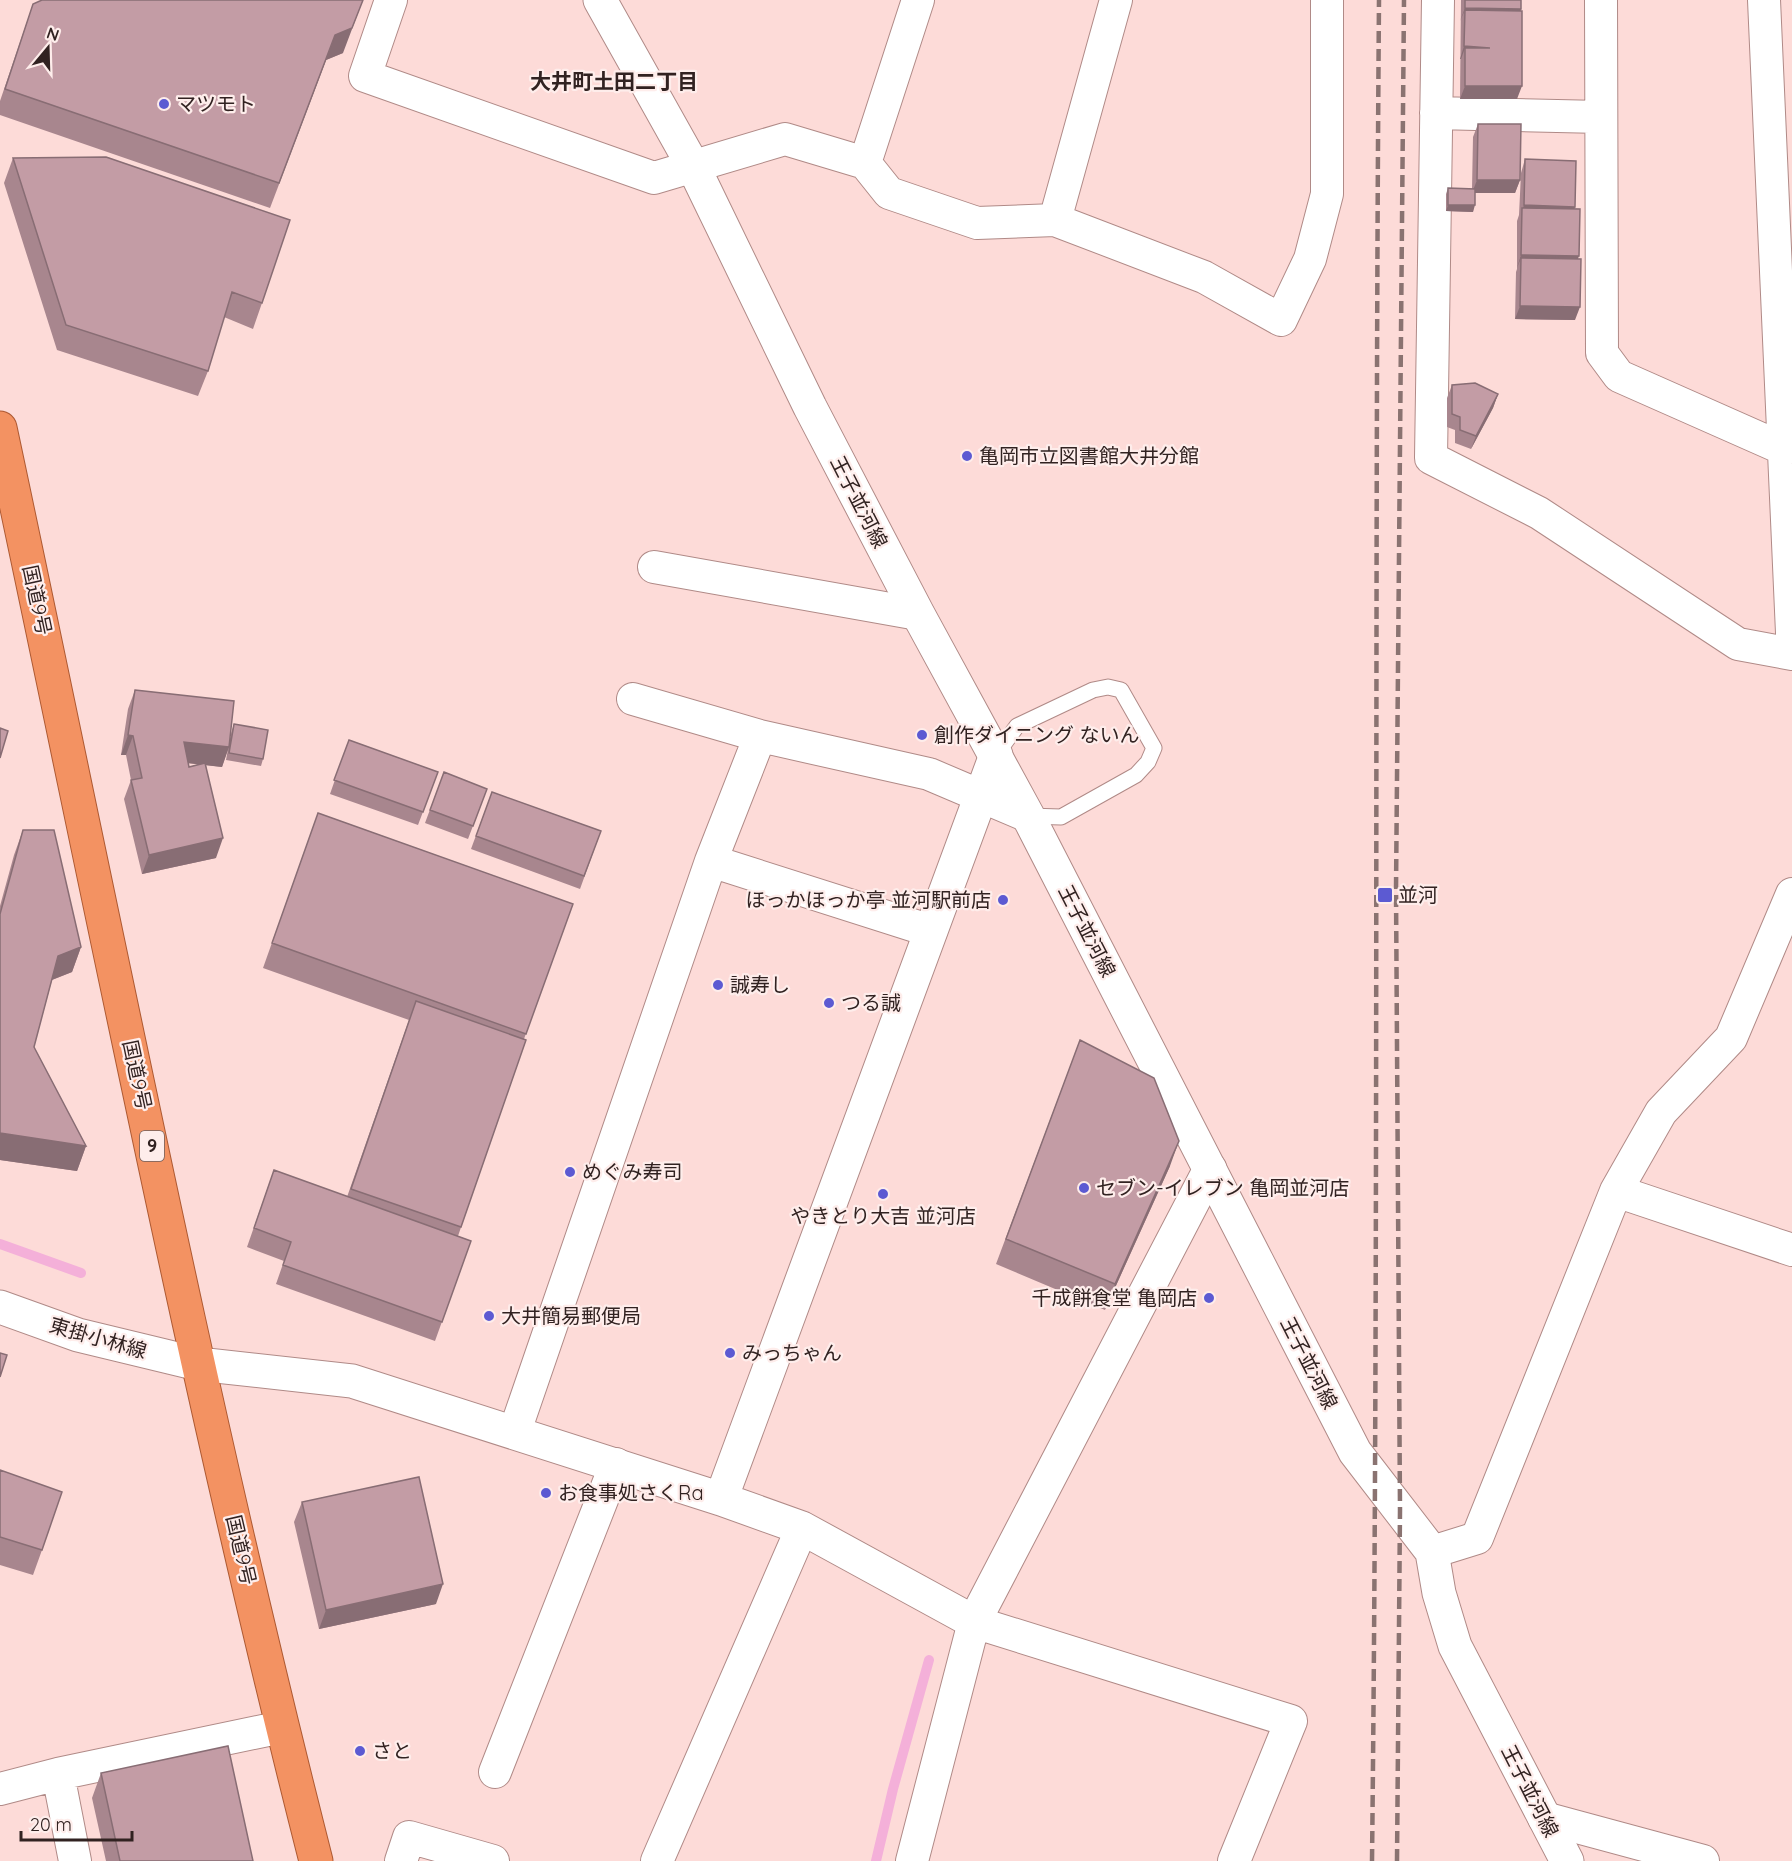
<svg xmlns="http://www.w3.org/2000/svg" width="1792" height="1861" font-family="Quicksand,'Noto Sans JP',sans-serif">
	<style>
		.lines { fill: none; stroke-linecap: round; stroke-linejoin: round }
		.stream { stroke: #f4b0d9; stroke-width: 10 }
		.service-casing { stroke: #b08a87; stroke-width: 17 }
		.minor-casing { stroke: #b08a87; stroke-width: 34 }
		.tertiary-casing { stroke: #b08a87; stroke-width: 35 }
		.secondary-casing { stroke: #b08a87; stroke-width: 35 }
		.trunk-casing { stroke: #ad5932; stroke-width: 35 }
		.service { stroke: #fff; stroke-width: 15 }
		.minor { stroke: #fff; stroke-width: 32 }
		.tertiary { stroke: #fff; stroke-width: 33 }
		.secondary { stroke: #fff; stroke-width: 33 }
		.trunk { stroke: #f39262; stroke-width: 33 }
		.rail { stroke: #8a7371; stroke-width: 4.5; stroke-dasharray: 12 6; stroke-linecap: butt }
		.wall { fill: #a8868e; fill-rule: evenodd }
		.shaded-wall { fill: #886d74 }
		.building { fill: #c39ca5; stroke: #886d74; stroke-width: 1.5 }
		.poi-dot { fill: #5c5ad2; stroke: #feedeb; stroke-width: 2 }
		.labels { text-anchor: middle; stroke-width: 4.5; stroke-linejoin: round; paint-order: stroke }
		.shield { fill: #feedeb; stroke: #6e5f5e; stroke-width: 1.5 }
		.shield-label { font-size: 18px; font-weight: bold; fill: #312221 }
		.poi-label { font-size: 20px; fill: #312221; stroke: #feedeb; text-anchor: start }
		.street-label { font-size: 20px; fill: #312221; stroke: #feedeb }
		.neighbourhood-label { font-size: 21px; font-weight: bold; fill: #312221; stroke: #feedeb }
	</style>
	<rect width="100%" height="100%" fill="#fddbd8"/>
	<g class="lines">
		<path class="stream" d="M0,1244L81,1273
			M876,1861L893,1789L929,1660"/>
		<g class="service-casing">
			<path id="service" d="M996,755L1017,726L1093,690L1108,687L1121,690L1154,748L1148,762L1136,775L1061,817L1028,816"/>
		</g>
		<g class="minor-casing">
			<path id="minor" d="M391,0L365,76L654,178L785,139L865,163L889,193L977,223L1055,220L1204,277L1281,320L1310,259L1327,194V0
				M1438,0L1431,458L1539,513L1738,644L1792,654
				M1601,0L1602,353L1619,376L1784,449
				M1764,0L1792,633
				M1436,113L1601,117
				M865,163L918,0
				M1055,220L1116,0
				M654,567L918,614
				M633,699L760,736
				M711,861L931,931
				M1616,1191L1792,1250
				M515,1431L711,861L760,736L929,774L1028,816
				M1432,1552L1477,1538L1616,1191L1661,1112L1731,1038L1792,894
				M495,1772L616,1464
				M58,1774L75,1861
				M0,1789L58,1774L282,1727
				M1544,1818L1703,1861
				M401,1861L409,1837L493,1861
				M657,1861L802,1528
				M912,1861L974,1622L1291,1721L1234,1861"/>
		</g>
		<g class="tertiary-casing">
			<path id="tertiary" d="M198,1364L352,1381L721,1499L802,1528L974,1622L1210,1169
				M721,1499L996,755"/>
		</g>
		<g class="secondary-casing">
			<path id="secondary" d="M600,0L693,166L810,407L918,614L1028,816L1355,1452L1432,1552L1439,1593L1455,1646L1567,1861
				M0,1307L78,1335L198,1364"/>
		</g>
		<g class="trunk-casing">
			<path id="trunk" d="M0,428C102,906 195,1387 316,1861"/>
		</g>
		<use href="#service" class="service"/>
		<use href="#minor" class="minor"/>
		<use href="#tertiary" class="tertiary"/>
		<use href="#secondary" class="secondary"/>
		<use href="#trunk" class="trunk"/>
		<path class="rail" d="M1372,1861C1379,1241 1374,620 1379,0
			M1397,1861L1400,1510L1396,890L1404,0"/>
	</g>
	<path class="wall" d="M1461,0H1521L1517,99H1460Z
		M33,4L343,53L326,60L270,208L0,115V101Z
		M1478,124L1520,180L1515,193H1475L1473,212L1446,211V194L1448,188L1472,189L1473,137Z
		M13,158L262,303L253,329L224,317L208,371L198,396L57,350L4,183Z
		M1525,159L1575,207L1574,209L1578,259L1575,320L1515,319L1516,272L1517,269V221L1519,215L1521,173Z
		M1452,385L1498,394L1493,408L1471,449L1455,443V430L1447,427V398Z
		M135,690L229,743L232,730L234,724L263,759L261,766L226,760L228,749L222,767L206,765L216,858L142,874L124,799L131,780L126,755H121L128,709ZM189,763L199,764L189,767Z
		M349,740L438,772L418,825L330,794Z
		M444,772L487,789L468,839L425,823Z
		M492,792L601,831L580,889L471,849Z
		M318,813L573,904L524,1039L526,1040L458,1236L471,1241L435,1341L276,1284L284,1261L247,1247L274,1170L347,1197L409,1020L263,968Z
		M23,830L81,947L72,972L52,980L34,1047L86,1146L77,1171L0,1160V906L14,855Z
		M1080,1040L1170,1166L1105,1310L996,1264Z
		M0,1470L42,1550L33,1575L0,1565Z
		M302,1502L436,1604L319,1629L294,1522Z
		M101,1773L253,1861H106L92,1798Z"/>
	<path class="shaded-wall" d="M363,0L343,53L326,60L270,208L335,35Z
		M1465,8L1521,9L1517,22L1465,10L1460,21Z
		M1464,46L1490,48H1465L1461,59H1460Z
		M1465,86H1522L1517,99H1460Z
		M1477,180H1520L1515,193H1472Z
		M1448,205H1475L1473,212L1446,211Z
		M1524,205L1575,207L1570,220L1522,211Z
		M1521,255L1579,256L1574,269L1521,258L1517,268Z
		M1520,306L1580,307L1575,320L1515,319Z
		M1498,394L1493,408L1471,449L1476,436Z
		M128,735L133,736L126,755H121Z
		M184,742L229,747L222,767L177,762Z
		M223,838L216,858L142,874L149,855Z
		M81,947L72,972L49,981L58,956Z
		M0,1133L86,1146L77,1171L0,1160Z
		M1179,1141L1170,1166L1105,1310L1115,1284Z
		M443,1584L436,1604L319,1629L326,1610Z"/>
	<path class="building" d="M42,0H363L352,28L335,35L279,183L5,89L33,4Z
		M1465,0H1521V9L1465,8Z
		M1465,10L1522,11V86H1465V48H1490L1464,46Z
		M1478,124H1521L1520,180H1477Z
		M106,157L290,220L262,303L232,292L208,371L66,325L13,158Z
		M1525,159L1576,161L1575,207L1524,205Z
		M1448,188L1475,189V205H1448Z
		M1522,208L1580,209L1579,256L1521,255Z
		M1521,258L1581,259L1580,307L1520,306Z
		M1475,383L1498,394L1476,436L1460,430V417L1452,414V385Z
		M135,690L234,701L229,747L184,742L189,767L205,763L223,838L149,855L131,780L142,778L133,736L128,735Z
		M234,724L268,730L263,759L229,753Z
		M0,728L8,731L0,758Z
		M349,740L438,772L423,812L334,780Z
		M444,772L487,789L473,826L430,810Z
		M492,792L601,831L584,876L476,836Z
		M318,813L573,904L526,1034L272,943Z
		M23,830H54L81,947L58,956L34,1047L86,1146L0,1133V914Z
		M416,1001L526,1040L461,1227L351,1189Z
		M1080,1040L1154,1078L1179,1141L1115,1284L1006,1239Z
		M274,1170L471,1241L442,1322L283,1265L291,1242L254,1228Z
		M0,1353L7,1355L0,1377Z
		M0,1470L62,1492L42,1550L0,1537Z
		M419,1477L443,1584L326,1610L302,1502Z
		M228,1746L253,1861H120L101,1773Z"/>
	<g class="poi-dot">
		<circle cx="164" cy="104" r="6"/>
		<circle cx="967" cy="456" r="6"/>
		<circle cx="922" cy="735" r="6"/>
		<rect x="1377" y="887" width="16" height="16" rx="3"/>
		<circle cx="1003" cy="900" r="6"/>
		<circle cx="718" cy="985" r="6"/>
		<circle cx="829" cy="1003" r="6"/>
		<circle cx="570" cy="1172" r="6"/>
		<circle cx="1084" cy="1188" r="6"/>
		<circle cx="883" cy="1194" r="6"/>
		<circle cx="1209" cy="1298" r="6"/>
		<circle cx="489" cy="1316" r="6"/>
		<circle cx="730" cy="1353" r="6"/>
		<circle cx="546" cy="1493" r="6"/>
		<circle cx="360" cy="1751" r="6"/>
	</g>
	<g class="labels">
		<rect class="shield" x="140" y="1131" width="24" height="30" rx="4.5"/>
		<g class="shield-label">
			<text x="152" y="1152">9</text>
		</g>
		<g class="poi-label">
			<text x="176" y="111">マツモト</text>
			<text x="979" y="463">亀岡市立図書館大井分館</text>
			<text x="934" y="742">創作ダイニング ないん</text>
			<text x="1398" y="902">並河</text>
			<text x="991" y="907" text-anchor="end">ほっかほっか亭 並河駅前店</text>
			<text x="730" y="992">誠寿し</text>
			<text x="841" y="1010">つる誠</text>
			<text x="582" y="1179">めぐみ寿司</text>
			<text x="1096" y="1195">セブン-イレブン 亀岡並河店</text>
			<text x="883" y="1223" text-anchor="middle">やきとり大吉 並河店</text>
			<text x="1197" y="1305" text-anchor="end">千成餅食堂 亀岡店</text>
			<text x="501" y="1323">大井簡易郵便局</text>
			<text x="742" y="1360">みっちゃん</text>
			<text x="558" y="1500">お食事処さくRa</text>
			<text x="372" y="1758">さと</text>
		</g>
		<g class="street-label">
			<text transform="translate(859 502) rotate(63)" y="7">王子並河線</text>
			<text transform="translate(37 600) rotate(78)" y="7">国道9号</text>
			<text transform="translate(1087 931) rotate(63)" y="7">王子並河線</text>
			<text transform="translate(137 1075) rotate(78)" y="7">国道9号</text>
			<text transform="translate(98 1338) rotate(16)" y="7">東掛小林線</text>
			<text transform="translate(1309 1363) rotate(63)" y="7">王子並河線</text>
			<text transform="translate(241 1550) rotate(77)" y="7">国道9号</text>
			<text transform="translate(1530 1791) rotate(63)" y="7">王子並河線</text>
		</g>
		<g class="neighbourhood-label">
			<text x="614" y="89">大井町土田二丁目</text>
		</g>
	</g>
	<g transform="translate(48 48) rotate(19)" stroke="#feedeb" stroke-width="4.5" paint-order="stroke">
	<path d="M0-4.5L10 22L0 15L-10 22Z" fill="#312221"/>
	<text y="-9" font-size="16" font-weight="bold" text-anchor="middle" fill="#312221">N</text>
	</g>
	<path d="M21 1831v9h111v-9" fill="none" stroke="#312221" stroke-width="3"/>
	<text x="30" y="1831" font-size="18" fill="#312221" stroke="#feedeb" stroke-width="4.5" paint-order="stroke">20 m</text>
</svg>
